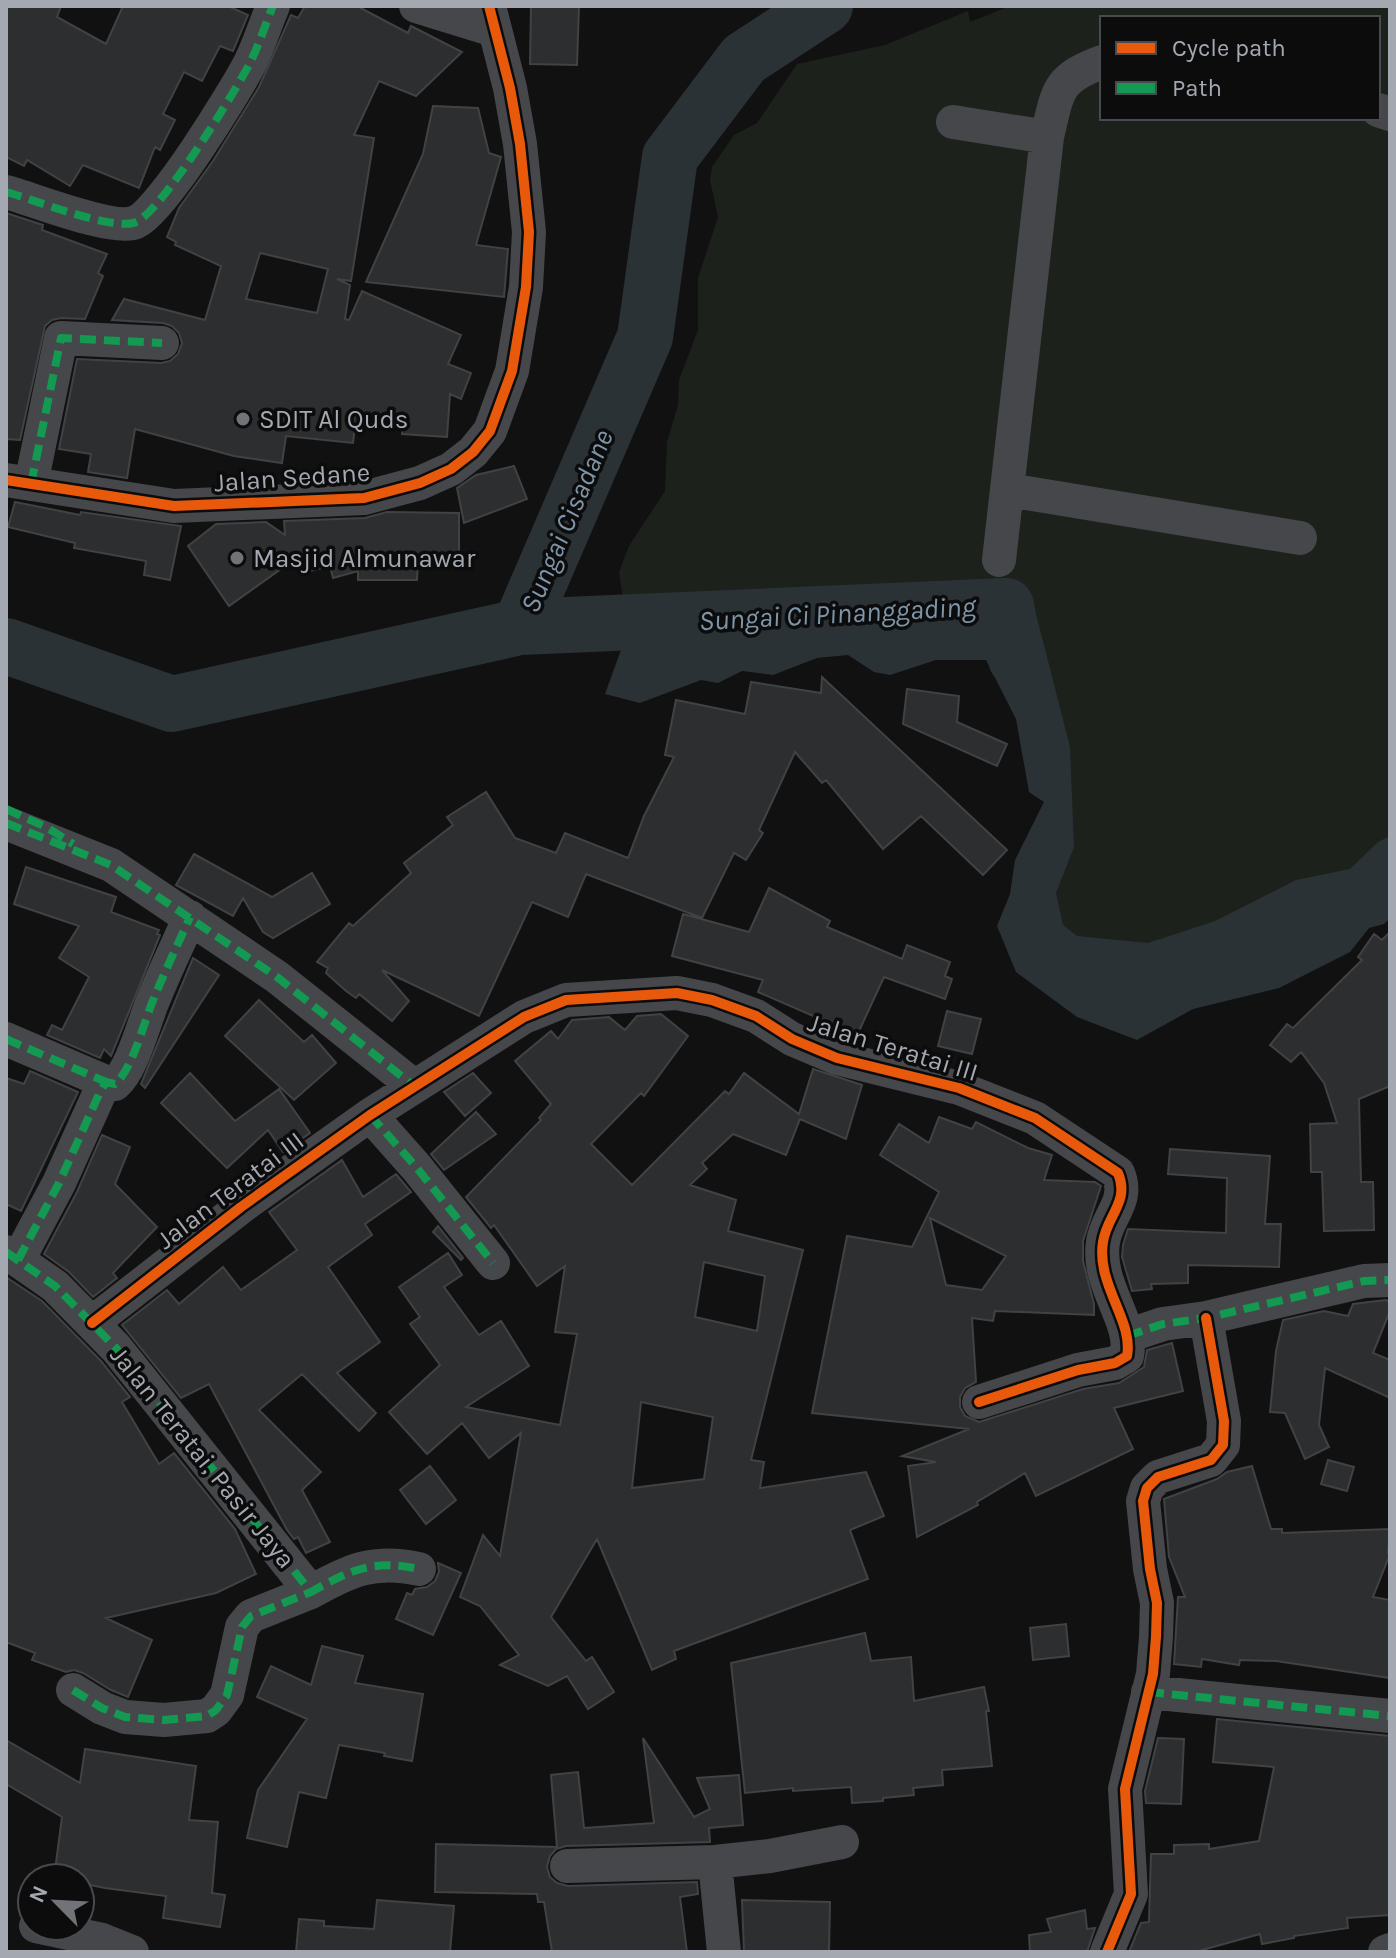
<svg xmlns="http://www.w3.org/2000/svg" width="1396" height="1958" font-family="Karla,sans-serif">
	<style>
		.green { fill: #1c211c; fill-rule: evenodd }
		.water { fill: #2b3236 }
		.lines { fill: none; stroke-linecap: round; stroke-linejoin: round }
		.river { stroke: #2b3236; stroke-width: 56 }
		.building { fill: #2d2e2f; stroke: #414244; stroke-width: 2; fill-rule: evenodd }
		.minor { stroke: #46474a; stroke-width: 34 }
		.quiet { stroke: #139951; stroke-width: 8; stroke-dasharray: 16 8; stroke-linecap: butt }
		.cycleway-casing { stroke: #0c0c0d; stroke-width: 15 }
		.cycleway { stroke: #e8590c; stroke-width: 10 }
		.poi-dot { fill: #717379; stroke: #0c0c0d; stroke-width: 3 }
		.labels { text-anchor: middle; stroke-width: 7; stroke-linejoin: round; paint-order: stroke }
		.poi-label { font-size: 26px; fill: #a4a8b1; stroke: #0c0c0d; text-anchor: start }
		.street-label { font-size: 26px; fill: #a4a8b1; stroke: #0c0c0d }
		.water-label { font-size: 28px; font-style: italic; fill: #7e95a8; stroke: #0c0c0d }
	</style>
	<rect width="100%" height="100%" fill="#111112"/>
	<path class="green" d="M1010,6H1390V858L1198,956L1059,953L1053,872L1068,739L1053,733L1027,630L681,651L629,639L619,572L629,546L665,491L667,442L678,405L679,380L698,330V278L718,217L710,180L712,167L734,135L757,123L797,64L885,45L968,11L970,22ZM1102,18H1378V118H1102Z"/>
	<path class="water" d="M886,590L890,606L905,617L975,614L989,602L1037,618L1070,747L1074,847L1056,893L1063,925L1077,936L1148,943L1215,921L1296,880L1350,869L1378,842L1390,836V918L1384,924L1369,928L1350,952L1279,988L1193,1009L1137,1040L1077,1017L1016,972L997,926L1010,894L1015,860L1044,802L1029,792L1016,719L986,660H936L890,675L874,672L848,655L817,658L773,675L742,671L718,683L701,680L640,703L605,694L629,628L642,639L715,626L769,625L819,604L837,608L869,591Z"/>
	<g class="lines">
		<path class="river" d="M520,627L1006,606L1016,659
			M6,646L172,704L520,627L645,337L670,157L744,59L825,6"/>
	</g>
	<path class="building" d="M6,6H61L57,17L106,44L123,6H228L248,15L233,51L220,46L202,81L184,72L163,114L175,120L160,150L155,147L139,188L83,165L70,186L27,160L24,166L6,157Z
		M305,6H357L408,33L411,26L462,52L416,96L379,81L354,135L374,138L351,281L337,279L350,285L345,319L349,320L362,291L461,335L448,364L471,373L461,399L450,394L447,437L402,434L403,427H355L353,443L286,436L282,463L234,456L135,429L127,478L88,472L91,454L59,449L77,359L161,363L170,361L178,354L182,343L179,333L172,326L163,323L112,320L124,299L205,320L221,266L175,245L176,242L167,237L179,208L213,161L259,87L291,15L298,18ZM260,253L328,269L317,313L246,299Z
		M531,6H579L577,65L530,64Z
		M433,106L478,108L489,153L501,157L476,245L508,249L504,297L366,282L423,154Z
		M6,213L43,225L42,230L107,254L98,273L103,276L85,319L61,318L52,320L45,326L20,440L6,439Z
		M514,466L527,499L464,523L457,488L476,475Z
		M15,502L80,515L81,512L181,526L170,580L144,575L146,561L74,548L75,543L8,527Z
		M387,512L459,513V561L418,560L417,580H358V571L333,578L330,566L306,572L302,554L229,606L188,546L216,524L266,522L285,535L284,521L365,518Z
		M822,677L1007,850L983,875L921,816L883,849L826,780L822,783L795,752L759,830L763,833L746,860L734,853L702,918L586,874L568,917L532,902L479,1016L382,970L409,1001L392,1021L359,994L356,998L346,991L326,973L328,968L317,962L349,923L353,926L411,873L404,863L453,825L447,817L486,792L515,838L556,853L565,833L628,858L644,816L674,757L665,755L676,700L745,714L751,682L821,693Z
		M907,689L959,696L957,722L1007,744L997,766L903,724Z
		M194,854L272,897L312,873L330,904L273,938L263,932L243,898L233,916L176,885Z
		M26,867L116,897L111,912L159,930L157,934L160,935L111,1056L104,1049L100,1058L47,1035L52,1025L62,1030L89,977L59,958L79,926L14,904Z
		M769,888L830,921L827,927L902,959L907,945L950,962L945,976L952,979L945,999L884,977L854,1042L824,1031L827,1022L758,992L763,980L672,956L683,914L749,932Z
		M1390,932V1086L1359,1099L1361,1182H1373L1374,1230L1324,1231L1322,1172H1311L1310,1124L1337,1123L1324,1083L1301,1052L1291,1062L1270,1045L1287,1024L1293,1028L1362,960L1358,957L1374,934L1382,940Z
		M193,958L219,975L145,1088L141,1084Z
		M259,1000L304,1042L312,1035L336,1063L294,1100L225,1036Z
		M947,1011L981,1019L972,1054L938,1046Z
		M661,1014L688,1036L644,1096L641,1093L591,1144L632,1185L725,1091L729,1094L744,1073L799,1114L813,1069L862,1085L846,1139L800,1119L786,1155L733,1134L702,1163L707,1169L690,1185L736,1200L728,1231L803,1250L751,1460L764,1462L760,1488L866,1472L884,1516L850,1530L868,1579L674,1651L676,1659L652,1670L597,1539L551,1617L586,1661L592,1657L614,1692L588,1709L567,1676L548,1686L500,1665L519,1655L480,1606L460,1597L483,1535L500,1556L521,1433L489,1458L462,1423L427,1454L389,1412L440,1365L410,1324L420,1317L399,1287L448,1253L462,1275L444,1287L479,1335L501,1321L529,1366L466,1407L560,1425L577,1334L555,1332L565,1266L537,1286L494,1225L491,1228L466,1197L541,1120L539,1118L551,1104L515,1061L551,1031L558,1039L572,1020L609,1017L625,1030L637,1016ZM704,1262L765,1276L757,1331L695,1317ZM641,1402L713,1417L704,1479L632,1488Z
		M30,1071L78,1092L21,1211L6,1204V1078L24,1084Z
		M190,1073L235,1121L279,1089L310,1133L283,1152L268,1130L227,1168L161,1103Z
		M473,1073L491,1093L465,1116L444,1092Z
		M476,1112L496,1134L444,1170L431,1154Z
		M939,1117L972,1129L976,1122L1028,1148L1052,1155L1044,1180L1095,1182L1101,1186L1083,1241V1261L1094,1304V1315L995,1311L993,1321L972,1318L976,1382L965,1388L960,1397V1407L965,1416L979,1422L1083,1389L1119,1383L1144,1367L1147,1350L1172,1343L1183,1391L1114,1408L1133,1449L1036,1496L1025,1473L977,1502L978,1505L917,1537L908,1466L936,1462L902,1456L969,1429L812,1413L847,1236L912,1247L939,1192L880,1155L899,1124L929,1143ZM930,1218L1006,1256L982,1290L946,1285Z
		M102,1135L130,1147L115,1184L157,1227L113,1273L117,1278L93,1297L69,1272L44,1254L77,1192Z
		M1170,1149L1270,1156L1265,1224H1281L1279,1267L1188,1265V1283L1151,1284L1152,1289L1132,1291L1122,1257L1123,1245L1128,1229L1226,1233L1227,1178L1168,1174Z
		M342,1160L363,1197L396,1174L411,1192L365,1224L372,1235L328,1267L380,1342L337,1373L376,1413L359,1431L302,1374L259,1410L321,1472L302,1490L330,1542L306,1553L298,1537L294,1539L287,1530L209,1384L181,1398L122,1325L167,1290L179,1304L223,1267L241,1290L297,1250L269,1212Z
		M438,1226L463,1258L461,1260L433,1232Z
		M6,1277L42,1301L101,1361L130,1397L122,1402L159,1464L174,1453L235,1529L256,1574L216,1593L106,1618L152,1640L128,1697L111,1690L83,1673L74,1670L66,1672L32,1660L35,1653L6,1642Z
		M1386,1300L1390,1302V1311L1373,1353L1390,1360V1398L1325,1368L1319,1425L1329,1447L1305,1459L1285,1413L1270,1412L1276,1351L1283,1320L1324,1311L1348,1316L1353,1304Z
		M1328,1460L1354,1467L1347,1491L1321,1484Z
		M430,1466L456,1500L426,1524L400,1490Z
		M1252,1466L1271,1529H1282V1533L1390,1529L1388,1553L1390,1554L1373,1597L1390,1600V1678L1276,1661L1240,1660L1239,1665L1202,1659L1201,1667L1174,1664L1178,1597H1185L1169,1557L1164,1499L1217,1479L1227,1472Z
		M438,1563L461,1573L433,1635L396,1619L407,1593L412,1595L415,1589L427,1587L435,1581L439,1572Z
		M1066,1624L1069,1656L1033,1660L1030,1628Z
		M865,1633L871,1661L911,1657L914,1701L984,1687L989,1711H986L992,1766L942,1770L943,1785L913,1788L914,1795L883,1798V1801L852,1803L851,1787L793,1791V1788L745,1793L731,1663Z
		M322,1646L363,1656L355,1683L423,1694L412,1761L384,1756L385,1753L339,1745L326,1798L299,1792L287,1847L247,1838L258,1790L307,1719L257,1697L271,1666L311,1685Z
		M1217,1719L1390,1736V1915L1347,1918L1348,1928L1294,1936V1938L1262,1944L1260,1934L1195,1952H1129L1141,1923L1149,1922L1151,1854H1174V1845L1209,1844V1849L1259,1841L1274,1767L1213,1762Z
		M643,1738L694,1817L710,1809L697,1778L739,1775L743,1825L709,1828L710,1842L566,1846L556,1849L550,1856L547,1867L550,1877L557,1883L568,1886L697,1882L698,1894L680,1897L687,1952H552L544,1902H538L537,1894L435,1892L436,1844L557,1847L551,1775L578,1772L584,1828L654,1823Z
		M1158,1738L1184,1739L1181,1804L1146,1803L1145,1791Z
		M6,1740L80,1783L85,1749L196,1766L189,1820L218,1822L212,1893L225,1895L220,1927L163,1918L166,1896L105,1888L80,1883V1878H54L62,1817L6,1784Z
		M377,1900L454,1906L450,1952H296L299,1919L324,1921V1926L374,1929Z
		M742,1900L830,1902L829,1952H744Z
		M1085,1910L1087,1929L1095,1928L1087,1952H1030L1029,1935L1051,1932L1047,1919Z"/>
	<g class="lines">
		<path class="minor" d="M416,6L494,30
			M1378,110L1390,114
			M953,122L1047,137
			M6,192C33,199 114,232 136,222C161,212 235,92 250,63C259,45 265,25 273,6
			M6,480L174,506L364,498L420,483L451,469L473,452L490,431L512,371L526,287L529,232L520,144L510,88L489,6
			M31,484L61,338L162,343
			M1008,490L1300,538
			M999,560L1047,137C1058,91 1056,79 1102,62
			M6,823L111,865L277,977L414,1086
			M6,1039L106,1082
			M370,1115L417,1168L493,1263
			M6,1252L55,1286L116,1348L311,1592C350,1570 374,1559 419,1569
			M18,1260L59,1183L100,1092L106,1082L115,1084C133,1069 144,1021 154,998C165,971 178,944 190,917
			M92,1323L241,1207L370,1115L524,1017L566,1000L677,993L712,1000L756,1016L792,1039L837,1058L959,1088L1035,1118L1118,1173C1130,1202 1107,1215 1103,1242C1096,1285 1134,1321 1127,1356L1115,1363L1078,1370L979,1402
			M1127,1336L1163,1324L1206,1318L1364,1281L1390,1280
			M73,1690L102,1708L125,1717L164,1720L207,1716L216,1710L227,1695L242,1627L251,1616L311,1592
			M1148,1692L1390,1716
			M567,1866L715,1862
			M36,1926L102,1940L132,1952
			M724,1952L715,1862L770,1856L842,1842
			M1107,1952L1131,1894L1125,1789L1153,1674L1156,1637L1157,1603L1150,1569L1143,1501L1147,1488L1158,1477L1211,1460L1223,1445L1224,1421L1206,1318
			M1385,1952L1390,1950"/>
		<path class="quiet" d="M6,192C33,199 114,232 136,222C161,212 235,92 250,63C259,45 265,25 273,6
			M31,484L61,338L162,343
			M6,809L46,827L73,844
			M6,823L111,865L277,977L414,1086
			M6,1039L106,1082
			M370,1115L417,1168L493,1263
			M6,1252L55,1286L116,1348L311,1592C350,1570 374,1559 419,1569
			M18,1260L59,1183L100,1092L106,1082L115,1084C133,1069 144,1021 154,998C165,971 178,944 190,917
			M1127,1336L1163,1324L1206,1318L1364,1281L1390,1280
			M73,1690L102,1708L125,1717L164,1720L207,1716L216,1710L227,1695L242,1627L251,1616L311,1592
			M1148,1692L1390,1716"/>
		<g class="cycleway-casing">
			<path id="cycleway" d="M6,480L174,506L364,498L420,483L451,469L473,452L490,431L512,371L526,287L529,232L520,144L510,88L489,6
				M92,1323L241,1207L370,1115L524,1017L566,1000L677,993L712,1000L756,1016L792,1039L837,1058L959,1088L1035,1118L1118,1173C1130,1202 1107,1215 1103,1242C1096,1285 1134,1321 1127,1356L1115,1363L1078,1370L979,1402
				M1107,1952L1131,1894L1125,1789L1153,1674L1156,1637L1157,1603L1150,1569L1143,1501L1147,1488L1158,1477L1211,1460L1223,1445L1224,1421L1206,1318"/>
		</g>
		<use href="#cycleway" class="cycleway"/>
	</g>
	<g class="poi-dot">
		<circle cx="243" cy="419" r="8"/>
		<circle cx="237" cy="558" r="8"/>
	</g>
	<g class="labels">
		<g class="poi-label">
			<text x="259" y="428">SDIT Al Quds</text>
			<text x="253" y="567">Masjid Almunawar</text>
		</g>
		<g class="street-label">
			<text transform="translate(292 477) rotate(-4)" y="9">Jalan Sedane</text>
			<text transform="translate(893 1047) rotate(17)" y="9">Jalan Teratai III</text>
			<text transform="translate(230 1190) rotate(-37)" y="9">Jalan Teratai III</text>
			<text transform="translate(203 1457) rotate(51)" y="9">Jalan Teratai, Pasir Jaya</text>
		</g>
		<g class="water-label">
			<text transform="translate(566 521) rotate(-67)" y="10">Sungai Cisadane</text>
			<text transform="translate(837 613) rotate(-3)" y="10">Sungai Ci Pinanggading</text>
		</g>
	</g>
	<rect width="1396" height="1958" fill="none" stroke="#a4a8b1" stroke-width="16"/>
	<rect x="1100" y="16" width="280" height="104" fill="#0c0c0d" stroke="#494a4f" stroke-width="2"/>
	<rect x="1116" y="42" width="40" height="12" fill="#e8590c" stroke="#494a4f" stroke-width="2"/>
	<text x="1172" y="56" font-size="24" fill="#a4a8b1">Cycle path</text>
	<rect x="1116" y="82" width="40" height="12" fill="#139951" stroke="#494a4f" stroke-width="2"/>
	<text x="1172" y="96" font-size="24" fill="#a4a8b1">Path</text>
	<g transform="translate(56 1902) rotate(294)"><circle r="38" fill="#0c0c0d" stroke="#494a4f" stroke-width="2"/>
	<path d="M0-6L14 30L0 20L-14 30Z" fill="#717379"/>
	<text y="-12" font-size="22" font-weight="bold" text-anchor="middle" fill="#a4a8b1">N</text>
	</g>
</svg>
